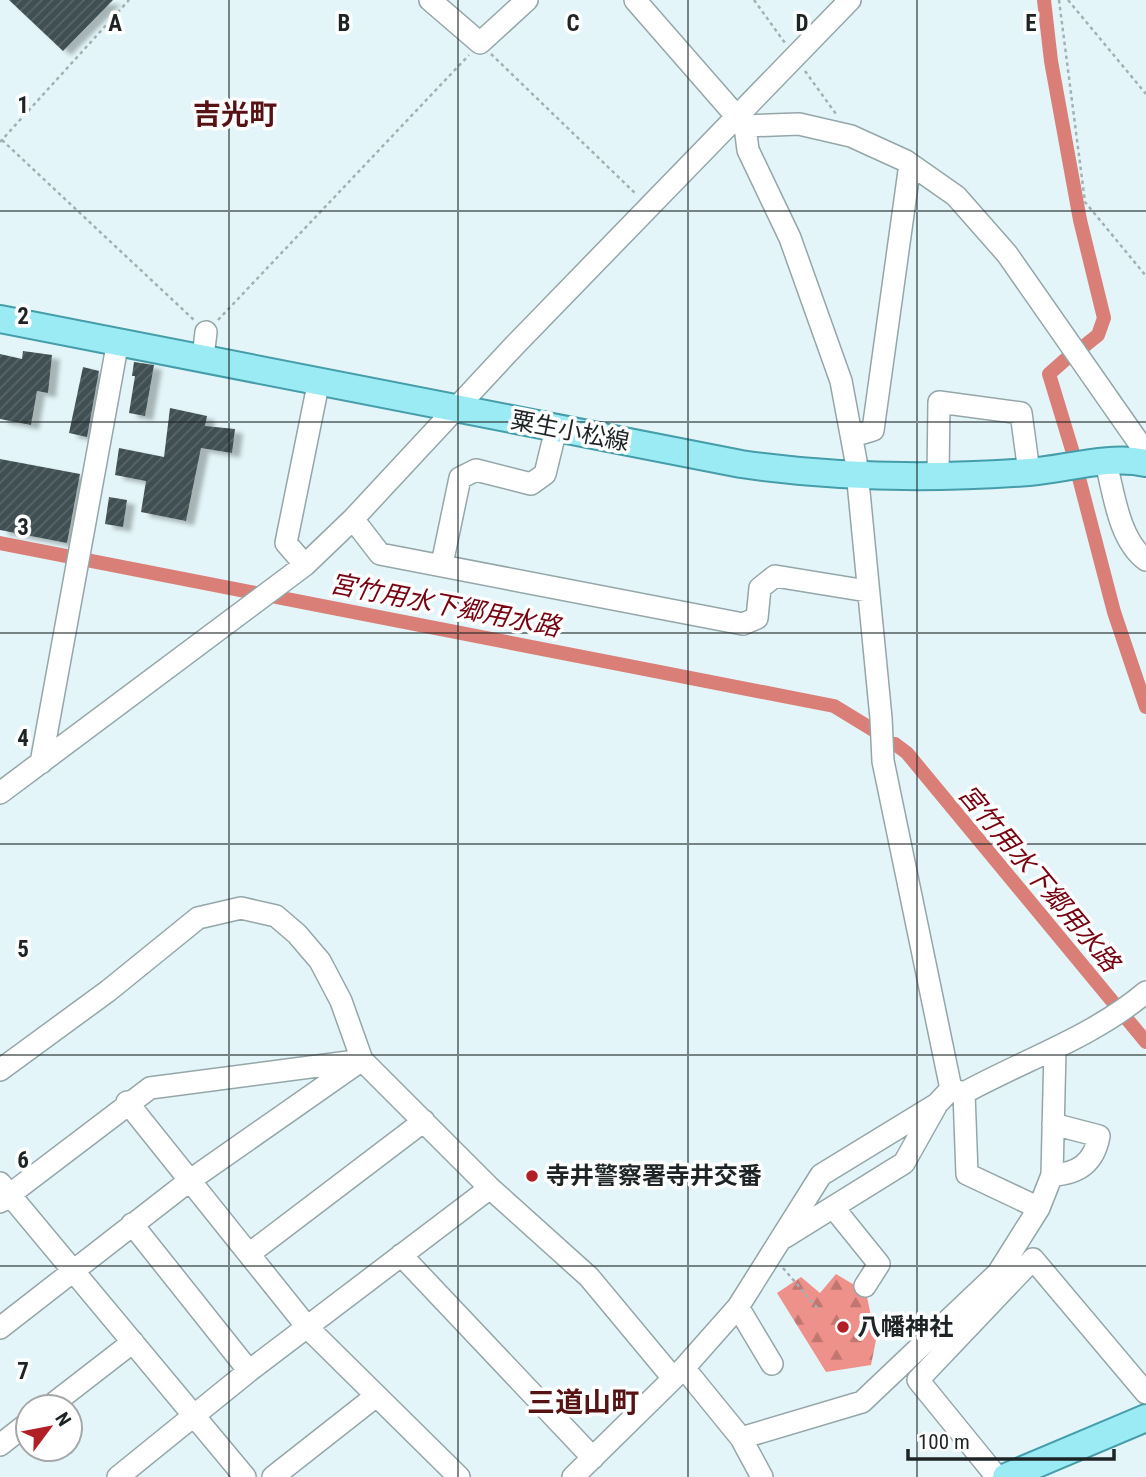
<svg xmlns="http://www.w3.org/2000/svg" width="1146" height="1477" font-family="'Roboto Condensed','Noto Sans JP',sans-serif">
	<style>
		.forest { fill: url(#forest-firs) }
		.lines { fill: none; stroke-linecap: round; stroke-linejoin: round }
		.canal { stroke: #da7f78; stroke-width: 14 }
		.building { fill: url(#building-hatch); filter: url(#shadow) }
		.minor-casing { stroke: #95a6a9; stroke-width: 24 }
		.major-casing { stroke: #449da8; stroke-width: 30 }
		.path { stroke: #a3b1b3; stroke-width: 2.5; stroke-dasharray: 3.5 3.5; stroke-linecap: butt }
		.minor { stroke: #fff; stroke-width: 21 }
		.major { stroke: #9bebf5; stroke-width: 26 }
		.grid { fill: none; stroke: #1e2425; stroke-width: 2; stroke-opacity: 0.55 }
		.poi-dot { fill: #b11f27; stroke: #fff; stroke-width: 2.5 }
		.labels { text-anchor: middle; stroke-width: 7; stroke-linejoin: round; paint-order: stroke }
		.street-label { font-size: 24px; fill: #1e2425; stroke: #fff }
		.poi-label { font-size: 24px; font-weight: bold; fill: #1e2425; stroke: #fff; text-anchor: start }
		.water-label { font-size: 26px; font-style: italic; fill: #770311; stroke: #fff }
		.quarter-label { font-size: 28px; font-weight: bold; fill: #571213; stroke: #fff }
		.grid-label { font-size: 23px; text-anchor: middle; font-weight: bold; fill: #1e2425; stroke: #fff; stroke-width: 7; stroke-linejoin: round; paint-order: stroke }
	</style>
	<defs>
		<pattern id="forest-firs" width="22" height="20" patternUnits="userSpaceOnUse" patternTransform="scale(1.75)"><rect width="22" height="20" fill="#ee918a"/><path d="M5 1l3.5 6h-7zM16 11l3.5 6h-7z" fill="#c07671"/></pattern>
		<pattern id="building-hatch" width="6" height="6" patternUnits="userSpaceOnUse" patternTransform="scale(1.75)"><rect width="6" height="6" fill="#415052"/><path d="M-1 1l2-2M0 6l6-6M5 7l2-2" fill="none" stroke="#5a6668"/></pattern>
		<filter id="shadow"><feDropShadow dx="8" dy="4.5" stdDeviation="2" flood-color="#0004"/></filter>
	</defs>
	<rect width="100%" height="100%" fill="#e3f5f8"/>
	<path class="forest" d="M836,1274L866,1292L876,1340L871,1365L826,1372L777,1293L801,1277L820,1293Z"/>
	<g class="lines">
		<path class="canal" d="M1044,0L1051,61L1080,220L1104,318L1098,335L1083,347
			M1066,359L1049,374L1073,453
			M1079,478L1114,612L1146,707
			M0,543L834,706L875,731
			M895,744L907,753L1146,1042"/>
	</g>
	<path class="building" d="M9,0H113L63,51Z
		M23,351L52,355L48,393L37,391L31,425L0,419V354L22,359Z
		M134,362L154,365L145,416L129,413L135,376H132Z
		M83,367L99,371L87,437L69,433Z
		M170,408L207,416L205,426L235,429L232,453L201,448L186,521L141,512L146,481L115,475L119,448L164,457Z
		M0,459L80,474L67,543L0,530Z
		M109,497L127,500L123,527L105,524Z"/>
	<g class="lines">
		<g class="minor-casing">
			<path id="minor" d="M430,0L480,43L527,0
				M635,0L745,126L799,124L851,136L906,161L956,196L1007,254L1146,453
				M745,126L748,150L790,238L841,381L856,461L881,718L883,761L951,1089
				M203,357L206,332
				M853,436L873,430L910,164
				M1106,463C1114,494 1119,540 1146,560
				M938,476L939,402L1021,413L1029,472
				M353,519L380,554L743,624L757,618L760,588L775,576L867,591
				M442,564L460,478L476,470L531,484L545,474L556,429
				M305,565L286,543L319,380
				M41,763L118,341
				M0,793L305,565L353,519L514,346L850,0
				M0,1070L108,991L198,918L241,908L276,916L297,934L320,961L341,1001L362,1060L490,1188L589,1277L673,1378
				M951,1089L964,1093C1024,1060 1093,1037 1146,992
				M964,1093L967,1174L1039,1208
				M127,1102L308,1328L459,1477
				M1052,1175C1078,1174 1094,1163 1099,1136L1053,1124
				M0,1183L245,1477
				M0,1202L150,1088L356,1061
				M833,1207L879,1264L865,1286
				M132,1224L249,1371
				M785,1237L904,1163L936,1106
				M249,1254L424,1121
				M401,1255L593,1458
				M738,1307L772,1364
				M0,1328L189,1181L362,1060
				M684,1368L741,1438L762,1477
				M49,1407L133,1342
				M741,1438L862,1402L998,1273L1039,1208L1052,1175L1055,1049
				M0,1445L28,1423
				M118,1477L249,1371L490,1188
				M273,1477L376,1396
				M573,1477L684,1368L738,1307L821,1175L937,1104L951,1089
				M997,1477L918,1380L1033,1259L1146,1393"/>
		</g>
		<g class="major-casing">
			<path id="major" d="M0,319L741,464C837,478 932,479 1029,472C1066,469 1109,455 1146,463
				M1006,1477L1146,1418"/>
		</g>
		<path class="path" d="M754,0L785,43
			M1059,0L1085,202L1146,276
			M1068,0L1146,94
			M491,54L637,195
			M805,71L836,114
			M2,140L194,320
			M0,142L129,0
			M218,320L469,55
			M783,1268L820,1311"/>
		<use href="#minor" class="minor"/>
		<use href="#major" class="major"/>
	</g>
	<path class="grid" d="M229,0V1477M458,0V1477M688,0V1477M917,0V1477M0,211H1146M0,422H1146M0,633H1146M0,844H1146M0,1055H1146M0,1266H1146"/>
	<g class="poi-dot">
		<circle cx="532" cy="1176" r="7"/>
		<circle cx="843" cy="1327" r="7"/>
	</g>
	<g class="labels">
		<g class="street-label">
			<text transform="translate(570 431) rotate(11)" y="8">粟生小松線</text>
		</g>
		<g class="poi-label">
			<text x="546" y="1184">寺井警察署寺井交番</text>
			<text x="857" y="1335">八幡神社</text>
		</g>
		<g class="water-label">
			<text transform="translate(445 605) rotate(11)" y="9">宮竹用水下郷用水路</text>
			<text transform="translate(1039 878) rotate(50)" y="9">宮竹用水下郷用水路</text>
		</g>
		<g class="quarter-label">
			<text x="235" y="124">吉光町</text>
			<text x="583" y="1412">三道山町</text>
		</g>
	</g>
	<g class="grid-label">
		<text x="115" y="31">A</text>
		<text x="344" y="31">B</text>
		<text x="573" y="31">C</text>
		<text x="802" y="31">D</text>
		<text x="1031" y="31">E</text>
		<text x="23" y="113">1</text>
		<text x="23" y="324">2</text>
		<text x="23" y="535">3</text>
		<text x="23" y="746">4</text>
		<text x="23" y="957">5</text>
		<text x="23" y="1168">6</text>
		<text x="23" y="1379">7</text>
	</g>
	<g transform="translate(49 1428) rotate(58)"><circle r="33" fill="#ffffff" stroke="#a5a7a8" stroke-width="2"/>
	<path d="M0-5L12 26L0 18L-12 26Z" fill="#b11f27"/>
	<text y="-10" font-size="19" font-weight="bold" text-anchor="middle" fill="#1e2425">N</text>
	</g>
	<path d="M908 1449v10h206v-10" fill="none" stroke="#1e2425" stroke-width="3.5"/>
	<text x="918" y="1449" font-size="21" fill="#1e2425" stroke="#ffffff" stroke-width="5" paint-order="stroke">100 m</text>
</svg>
